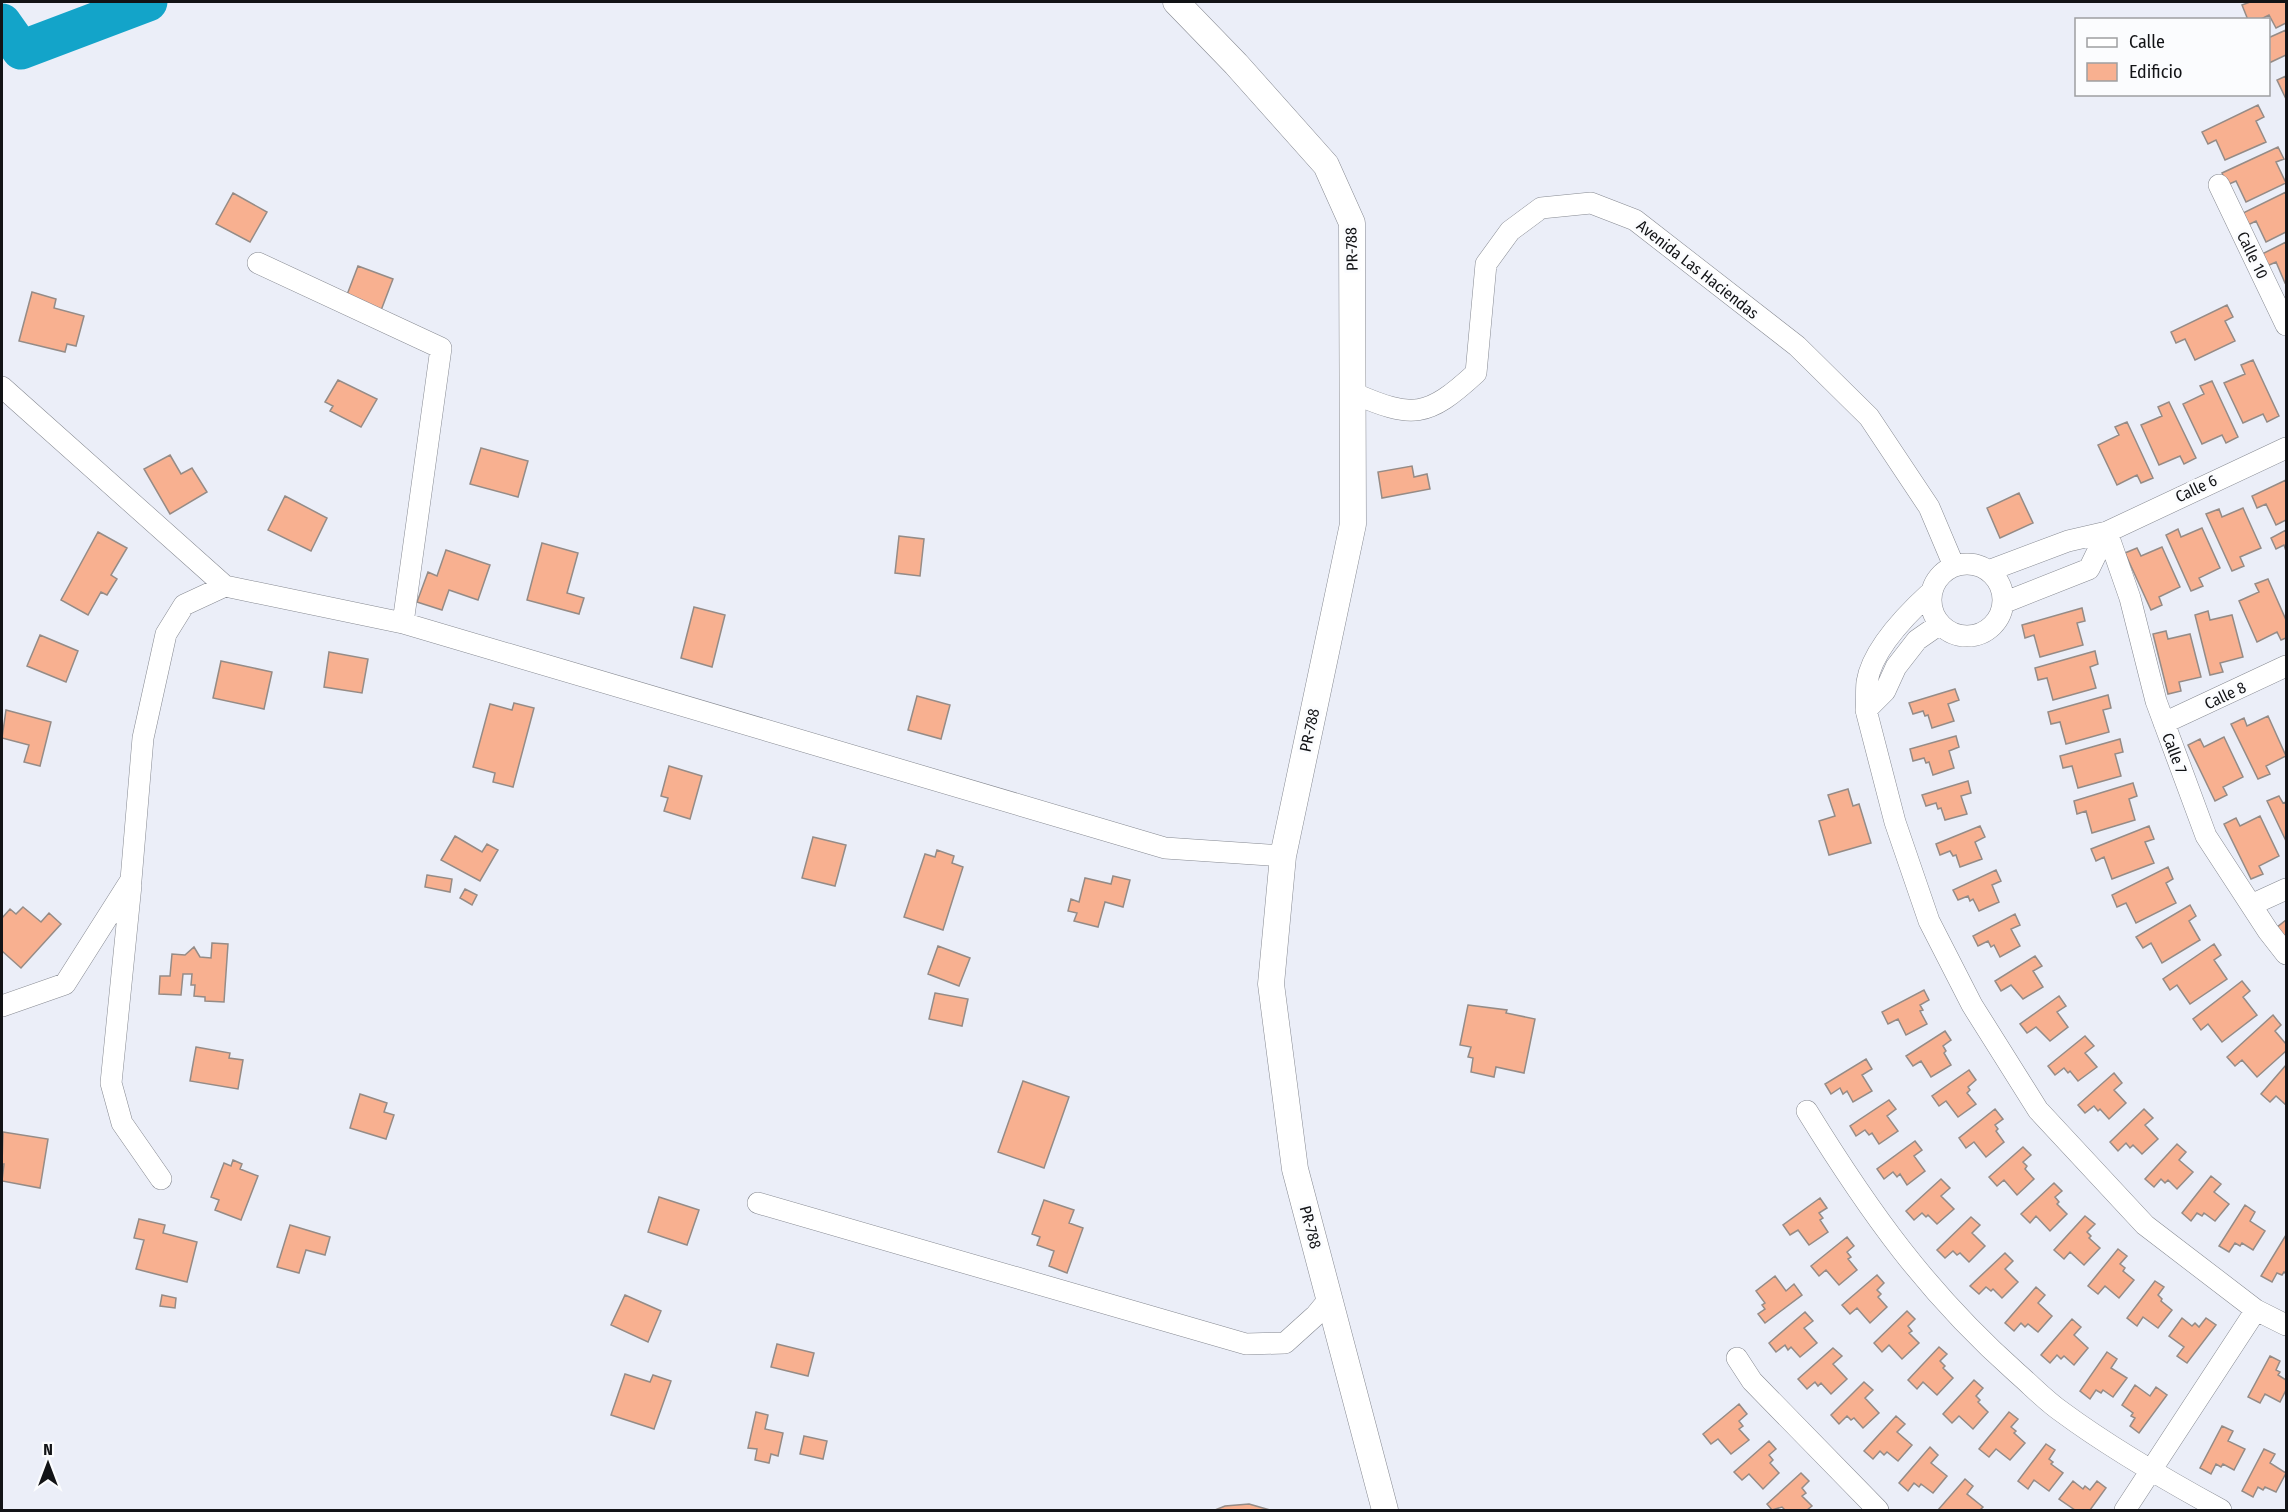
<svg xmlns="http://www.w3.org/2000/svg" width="2288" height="1512" font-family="'Fira Sans Condensed',sans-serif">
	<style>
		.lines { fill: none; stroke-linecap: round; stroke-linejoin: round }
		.river { stroke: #13a4c9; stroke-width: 39 }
		.building { fill: #f8b090; stroke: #958b86; stroke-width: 1.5 }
		.minor-casing { stroke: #868991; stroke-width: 22 }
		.tertiary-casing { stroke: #868991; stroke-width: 27 }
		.minor { stroke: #fff; stroke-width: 21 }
		.tertiary { stroke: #fff; stroke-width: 26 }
		.labels { text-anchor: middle; stroke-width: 6; stroke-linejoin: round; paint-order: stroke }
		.street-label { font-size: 16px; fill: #121316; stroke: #fbfcfe }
	</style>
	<rect width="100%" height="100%" fill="#ebeef8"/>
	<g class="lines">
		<path class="river" d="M2,23L21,50L148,2"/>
	</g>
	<path class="building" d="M2250,2H2286V23L2276,28L2269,15L2259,20H2248L2242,5Z
		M2286,30V55L2269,63L2268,38Z
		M2286,76V99L2277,80Z
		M2258,105L2264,117L2256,121L2266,142L2225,160L2216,140L2208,144L2202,132Z
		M2278,147L2284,159L2276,162L2286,183L2246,202L2236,181L2227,185L2222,173Z
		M2286,192V232L2266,242L2256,221L2248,225L2243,213Z
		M233,193L267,212L250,242L216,224Z
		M2286,242V282L2285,283L2276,262L2267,266L2262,254Z
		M358,266L393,279L380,313L345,300Z
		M32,292L56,299L54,308L84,316L76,346L67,344L65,352L19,341Z
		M2227,305L2233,317L2225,321L2235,341L2195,360L2185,339L2176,343L2171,332Z
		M2253,360L2279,416L2267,422L2263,414L2243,423L2224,383L2245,374L2241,365Z
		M338,380L377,399L361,427L330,411L333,406L325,402Z
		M2212,381L2238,437L2226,443L2222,435L2202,444L2183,404L2204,394L2200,386Z
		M2169,402L2196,458L2184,464L2180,456L2159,465L2141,425L2162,416L2158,407Z
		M2127,422L2153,478L2141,483L2137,475L2117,485L2098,445L2119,435L2115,427Z
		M481,448L528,461L518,497L470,484Z
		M170,455L181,474L192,468L207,492L170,514L144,469Z
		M1412,466L1414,477L1427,474L1430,489L1382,498L1378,472Z
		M2286,480V520L2276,525L2266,504L2257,508L2252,496Z
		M2019,493L2033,523L2000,538L1987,508Z
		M285,496L327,518L311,551L268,530Z
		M2243,508L2261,548L2240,557L2244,566L2232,571L2206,514L2219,509L2222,517Z
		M2202,528L2220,568L2199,578L2203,586L2191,591L2166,535L2178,529L2181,537Z
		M2286,530V551L2284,545L2276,549L2271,538Z
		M98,532L127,548L111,575L117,579L107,595L101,592L88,615L61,600Z
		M899,536L924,539L920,576L895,573Z
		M542,543L578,553L567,593L584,598L579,614L527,600Z
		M2162,547L2180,587L2159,597L2162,605L2151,610L2125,553L2137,548L2141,556Z
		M446,550L490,565L478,600L449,590L442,610L417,602L428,572L437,576Z
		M2268,579L2286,620V638L2281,640L2277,632L2257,642L2239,601L2259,592L2255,584Z
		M694,607L725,615L712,667L681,658Z
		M2082,608L2085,621L2077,623L2083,645L2040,657L2034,635L2025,638L2022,625Z
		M2208,611L2210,620L2232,615L2243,657L2220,663L2223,672L2210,675L2195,615Z
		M2166,631L2168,639L2190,634L2201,677L2179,682L2181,691L2168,694L2153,634Z
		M40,635L78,651L66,682L27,666Z
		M2095,651L2098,664L2090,667L2096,688L2053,700L2047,678L2038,680L2035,668Z
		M329,652L368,659L362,693L324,687Z
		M221,661L272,672L264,709L213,698Z
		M1955,689L1959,700L1948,704L1954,721L1932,728L1928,715L1925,716L1923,711L1913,714L1909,703Z
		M2108,695L2111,708L2103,710L2109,732L2066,744L2060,722L2051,724L2048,712Z
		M917,696L950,705L941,739L908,730Z
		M514,703L534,708L513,787L493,782L495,773L473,767L490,704L512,710Z
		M6,710L51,722L40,766L24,762L29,745L2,738Z
		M2268,716L2286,756L2266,766L2270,774L2258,779L2231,724L2244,718L2247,726Z
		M1956,736L1959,747L1949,751L1954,768L1933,775L1929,762L1926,763L1924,758L1913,761L1910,749Z
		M2224,737L2243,777L2223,787L2227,795L2215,801L2188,745L2200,739L2204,747Z
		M2120,739L2123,752L2115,754L2121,776L2078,788L2072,766L2063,768L2060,756Z
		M669,766L702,776L690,819L664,811L668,798L661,796Z
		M1968,781L1971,793L1961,796L1967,814L1945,820L1941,808L1938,809L1936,803L1926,806L1922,795Z
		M2133,783L2137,796L2129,799L2135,820L2092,833L2086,811L2077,814L2074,801Z
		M1848,789L1853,806L1859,804L1871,843L1829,855L1819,821L1835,816L1828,795Z
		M2279,796L2283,803L2286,802V841L2267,801Z
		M2260,816L2279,856L2259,866L2263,874L2251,879L2224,824L2236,818L2240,826Z
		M1980,826L1985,837L1975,842L1982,859L1960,867L1956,855L1953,856L1950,851L1940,855L1936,844Z
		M2149,826L2154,839L2145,842L2154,863L2112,879L2104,857L2096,861L2091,849Z
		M455,836L482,852L487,844L498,850L480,881L441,860Z
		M813,837L846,845L835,886L802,878Z
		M937,850L954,856L952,863L963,867L943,930L904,917L925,854L935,857Z
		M2168,867L2173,879L2166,883L2176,903L2136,923L2126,903L2117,907L2112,895Z
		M1996,870L2001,881L1992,885L1999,902L1979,911L1973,899L1970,901L1968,896L1958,900L1953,890Z
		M427,875L452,879L450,892L425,887Z
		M1113,876L1130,880L1123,907L1105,902L1098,927L1074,921L1077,913L1068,911L1071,899L1079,902L1085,878L1111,884Z
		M465,889L477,895L472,905L460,898Z
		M2190,905L2196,916L2189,921L2200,940L2162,963L2151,943L2143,948L2136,937Z
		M23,907L41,922L49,913L61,924L21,968L2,951V918L10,909L16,914Z
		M2015,914L2020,925L2011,929L2020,946L2000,957L1994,945L1991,947L1988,941L1978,946L1973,936Z
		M2286,920V941L2276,928Z
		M212,943L228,944L224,1002L205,1001V997L194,996L195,985H191L192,974H183L181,995L159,994L160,976H170L172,954L185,955L194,947L200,957L211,958Z
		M2214,944L2221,955L2214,960L2227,979L2190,1004L2177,985L2170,990L2163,979Z
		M938,946L970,958L959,986L928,974Z
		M2035,956L2042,966L2033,971L2043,987L2023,999L2011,985L2001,991L1995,981Z
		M2242,981L2250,991L2243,997L2257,1015L2222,1042L2208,1024L2201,1030L2193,1019Z
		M1924,990L1929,1000L1920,1005L1923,1010L1920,1011L1927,1024L1906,1035L1898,1019L1888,1024L1882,1012Z
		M935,993L968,999L962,1026L929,1019Z
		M2059,996L2066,1006L2057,1012L2068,1027L2050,1041L2036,1027L2027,1033L2020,1024Z
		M1468,1005L1507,1010L1506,1013L1535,1019L1524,1073L1496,1067L1494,1077L1471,1072L1473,1058L1468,1057L1471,1047L1460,1045Z
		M2273,1015L2281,1025L2275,1031L2286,1044V1051L2257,1077L2242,1060L2235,1066L2227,1057Z
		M1945,1031L1951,1040L1943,1046L1946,1051L1944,1053L1951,1065L1931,1077L1921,1061L1913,1066L1906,1056Z
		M2085,1036L2094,1046L2085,1053L2097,1067L2078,1081L2070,1071L2068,1073L2064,1068L2055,1075L2048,1066Z
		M196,1047L230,1053L229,1058L243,1060L238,1089L190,1081Z
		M1866,1059L1872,1069L1862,1075L1872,1091L1853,1102L1847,1091L1843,1094L1840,1088L1831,1094L1825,1084Z
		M2286,1065V1105L2276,1096L2270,1102L2261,1094Z
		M1969,1070L1976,1080L1968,1087L1970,1090L1967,1093L1976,1104L1958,1117L1946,1101L1939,1106L1932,1096Z
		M2114,1073L2122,1083L2114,1090L2126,1103L2109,1119L2100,1109L2098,1111L2094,1106L2085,1113L2078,1105Z
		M1023,1081L1069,1097L1044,1168L998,1152Z
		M360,1094L387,1103L384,1112L394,1115L386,1139L350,1128Z
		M1889,1100L1896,1109L1887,1116L1898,1131L1879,1144L1872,1133L1869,1135L1865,1130L1856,1136L1850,1126Z
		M1995,1109L2003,1119L1995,1125L1998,1129L1996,1131L2004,1142L1986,1157L1974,1142L1966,1148L1959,1138Z
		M2144,1109L2153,1118L2145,1125L2158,1139L2142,1154L2133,1145L2130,1148L2126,1143L2118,1151L2110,1142Z
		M3,1132L48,1139L40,1188L2,1181L4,1164H2Z
		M1915,1141L1922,1150L1914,1156L1925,1171L1907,1185L1900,1174L1897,1177L1893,1172L1884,1179L1877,1169Z
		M2177,1144L2186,1152L2179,1160L2193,1172L2177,1189L2168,1180L2165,1183L2161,1179L2154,1187L2145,1179Z
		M2023,1147L2031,1155L2023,1162L2027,1166L2025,1169L2034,1179L2017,1195L2004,1180L1997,1186L1989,1177Z
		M233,1160L242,1164L240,1169L258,1176L241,1220L215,1210L219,1200L211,1197L224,1163L231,1166Z
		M2211,1176L2221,1184L2214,1192L2229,1204L2215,1221L2204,1213L2202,1216L2197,1213L2191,1221L2182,1213Z
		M1941,1179L1950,1188L1941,1196L1954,1209L1937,1224L1928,1215L1926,1217L1922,1213L1914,1220L1906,1211Z
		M2054,1183L2062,1191L2055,1197L2059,1202L2057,1204L2067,1214L2050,1231L2036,1216L2030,1223L2021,1214Z
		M659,1197L699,1210L687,1245L648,1232Z
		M1820,1198L1827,1208L1819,1213L1823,1218L1820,1220L1828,1232L1809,1245L1798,1230L1790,1235L1783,1225Z
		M1044,1200L1074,1210L1069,1223L1083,1228L1067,1273L1049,1266L1054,1251L1037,1245L1040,1237L1032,1234Z
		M2245,1205L2255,1212L2250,1221L2265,1231L2253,1250L2242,1243L2240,1246L2235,1243L2229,1252L2219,1246Z
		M2085,1216L2095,1224L2087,1232L2091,1236L2089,1238L2100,1248L2084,1265L2070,1252L2064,1259L2054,1250Z
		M1971,1217L1980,1225L1972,1233L1985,1246L1969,1262L1960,1253L1957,1255L1953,1251L1945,1258L1937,1250Z
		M139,1219L165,1225L163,1233L197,1242L187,1282L136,1269L144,1240L134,1238Z
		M290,1225L330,1237L325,1255L306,1250L299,1273L277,1267Z
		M2286,1235V1274L2284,1272L2282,1275L2277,1273L2272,1282L2261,1276Z
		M1847,1237L1854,1246L1847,1252L1851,1257L1848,1259L1857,1270L1839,1285L1826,1270L1819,1276L1811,1266Z
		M2118,1249L2127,1256L2120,1264L2125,1268L2123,1271L2134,1280L2119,1298L2105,1286L2098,1294L2088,1286Z
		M2005,1253L2013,1261L2005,1269L2018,1282L2002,1298L1993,1289L1991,1291L1986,1287L1979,1294L1970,1286Z
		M1877,1275L1884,1283L1877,1290L1881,1294L1878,1297L1887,1307L1870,1323L1857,1308L1850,1314L1842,1305Z
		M1775,1276L1786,1291L1794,1284L1802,1295L1765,1323L1758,1314L1765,1309L1762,1305L1765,1303L1756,1291Z
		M2155,1281L2164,1287L2158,1295L2162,1299L2161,1301L2172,1310L2158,1328L2143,1317L2137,1326L2127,1318Z
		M2036,1287L2045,1295L2038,1303L2052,1316L2038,1332L2028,1324L2025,1327L2021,1323L2014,1331L2005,1323Z
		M162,1295L176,1298L175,1308L160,1306Z
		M625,1295L661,1311L648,1342L611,1325Z
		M1907,1311L1915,1319L1908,1326L1912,1331L1909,1333L1919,1343L1902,1359L1889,1345L1882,1352L1874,1343Z
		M1805,1312L1813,1321L1804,1328L1817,1343L1800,1357L1791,1347L1788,1350L1785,1345L1776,1352L1769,1343Z
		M2182,1318L2192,1326L2195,1323L2199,1327L2206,1318L2216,1325L2187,1363L2177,1356L2184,1347L2169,1336Z
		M2072,1319L2081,1327L2074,1335L2088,1348L2074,1365L2064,1356L2061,1359L2057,1355L2050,1363L2041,1355Z
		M777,1344L814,1353L808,1376L771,1367Z
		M1939,1347L1947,1354L1940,1361L1945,1366L1943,1368L1953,1378L1937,1395L1923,1382L1917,1389L1908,1380Z
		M1833,1348L1842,1356L1833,1364L1847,1379L1831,1394L1821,1383L1818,1386L1815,1382L1807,1389L1798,1379Z
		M2107,1352L2117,1359L2111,1368L2127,1378L2113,1397L2103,1390L2101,1393L2096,1390L2090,1399L2080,1391Z
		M2270,1356L2280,1361L2276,1370L2280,1372L2278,1375L2286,1380V1390L2280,1402L2265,1394L2260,1403L2248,1397Z
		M625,1374L650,1382L653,1375L671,1381L654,1429L611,1415Z
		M1974,1380L1983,1388L1976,1396L1980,1400L1978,1402L1988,1412L1973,1429L1959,1416L1952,1423L1943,1414Z
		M1864,1382L1873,1390L1865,1398L1879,1413L1863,1428L1854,1418L1851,1420L1847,1416L1839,1424L1831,1415Z
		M2135,1385L2150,1396L2156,1387L2167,1395L2139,1433L2130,1426L2135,1418L2131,1416L2133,1413L2122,1405Z
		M1739,1404L1747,1414L1739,1421L1743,1426L1739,1429L1749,1440L1731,1454L1718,1439L1711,1444L1703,1434Z
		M756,1412L768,1415L765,1429L783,1433L778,1456L771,1454L769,1463L755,1460L757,1449L748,1448Z
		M2009,1412L2018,1419L2011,1427L2016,1431L2014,1433L2025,1443L2010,1460L1996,1449L1989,1457L1979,1449Z
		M1896,1416L1905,1424L1897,1432L1912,1445L1898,1461L1887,1452L1884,1455L1880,1451L1873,1459L1864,1451Z
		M2222,1426L2233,1431L2228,1441L2245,1449L2234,1470L2223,1464L2221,1467L2216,1464L2211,1474L2200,1468Z
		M804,1436L827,1441L823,1459L800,1454Z
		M1769,1441L1776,1449L1769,1455L1773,1460L1770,1463L1779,1473L1763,1489L1749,1474L1742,1480L1734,1472Z
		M2046,1444L2055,1450L2049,1459L2053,1462L2051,1464L2063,1473L2049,1491L2034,1480L2028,1489L2018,1481Z
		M1930,1447L1938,1455L1931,1463L1947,1476L1933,1493L1921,1484L1919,1487L1914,1483L1908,1491L1899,1483Z
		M2264,1449L2275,1454L2270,1463L2286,1473L2276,1492L2265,1487L2263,1490L2258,1487L2253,1497L2242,1491Z
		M1801,1473L1809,1481L1802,1488L1806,1493L1802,1496L1812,1506L1807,1510H1785L1782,1507L1772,1510L1767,1504Z
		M1965,1479L1973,1486L1967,1494L1983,1507L1980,1510H1938Z
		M2073,1481L2083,1489L2085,1486L2090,1490L2097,1481L2106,1488L2090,1510H2075L2059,1499Z
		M1249,1504L1270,1510H1215L1225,1506Z"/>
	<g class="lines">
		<g class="minor-casing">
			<path id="minor" d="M2219,185L2286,325
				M258,263L441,348L403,623
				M2,387L225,586
				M1353,393C1413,419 1427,418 1476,373L1486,264L1510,231L1541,208L1591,203L1635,220L1797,346L1869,417L1929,507L1954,566
				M2286,448L2107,532L2130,598L2156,701L2206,836L2268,931L2286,954
				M1931 600a36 36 0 1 1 72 0a36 36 0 1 1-72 0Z
				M1988,571L2068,541L2107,532L2089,569L2003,603
				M1931,592C1908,613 1872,649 1867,682C1866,691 1867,700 1866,710L1885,691L1896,667L1917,640L1940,624
				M1866,710L1895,822L1929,921L1972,1005L2038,1110L2145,1225L2256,1310L2286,1325
				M2164,723L2286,666
				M131,885L111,1083L122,1123L161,1179
				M2251,905L2286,889
				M2,1006L65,984L131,880L143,738L166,634L184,605L225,586L403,623L1165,848L1283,856
				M1807,1111C1870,1213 1927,1293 2017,1373C2032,1386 2046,1401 2062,1412C2112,1449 2166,1480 2221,1510
				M758,1203L1246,1344L1285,1343L1316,1315L1330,1298
				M1737,1358L1752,1381L1878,1510
				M2125,1510L2256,1310"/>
		</g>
		<g class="tertiary-casing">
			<path id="tertiary" d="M1176,2L1236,64L1326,165L1352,223L1353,524L1283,856L1271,984L1295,1169L1385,1510"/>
		</g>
		<use href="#minor" class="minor"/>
		<use href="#tertiary" class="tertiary"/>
	</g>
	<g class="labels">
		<g class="street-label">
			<text transform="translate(1351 249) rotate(-92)" y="6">PR-788</text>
			<text transform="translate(2253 255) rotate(64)" y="6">Calle 10</text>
			<text transform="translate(1698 269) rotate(38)" y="6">Avenida Las Haciendas</text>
			<text transform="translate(2196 488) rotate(-25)" y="6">Calle 6</text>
			<text transform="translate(2225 695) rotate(-25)" y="6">Calle 8</text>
			<text transform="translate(1309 730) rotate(-78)" y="6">PR-788</text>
			<text transform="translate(2175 753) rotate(69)" y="6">Calle 7</text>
			<text transform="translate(1311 1227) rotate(75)" y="6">PR-788</text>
		</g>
	</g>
	<rect width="2288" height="1512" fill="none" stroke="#121316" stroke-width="6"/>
	<rect x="2075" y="18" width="195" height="78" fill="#fbfcfe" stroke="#9e9fa1" stroke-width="1.5"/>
	<rect x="2087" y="38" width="30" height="9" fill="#ffffff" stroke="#9e9fa1" stroke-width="1.5"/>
	<text x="2129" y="48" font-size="18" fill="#121316">Calle</text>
	<rect x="2087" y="63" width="30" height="18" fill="#f8b090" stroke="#9e9fa1" stroke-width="1.5"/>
	<text x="2129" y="78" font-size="18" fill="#121316">Edificio</text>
	<g transform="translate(48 1464)" stroke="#fbfcfe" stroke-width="4.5" paint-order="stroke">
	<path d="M0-4.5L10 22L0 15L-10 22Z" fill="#121316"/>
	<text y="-9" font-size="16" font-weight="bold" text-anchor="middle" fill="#121316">N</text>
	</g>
</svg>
